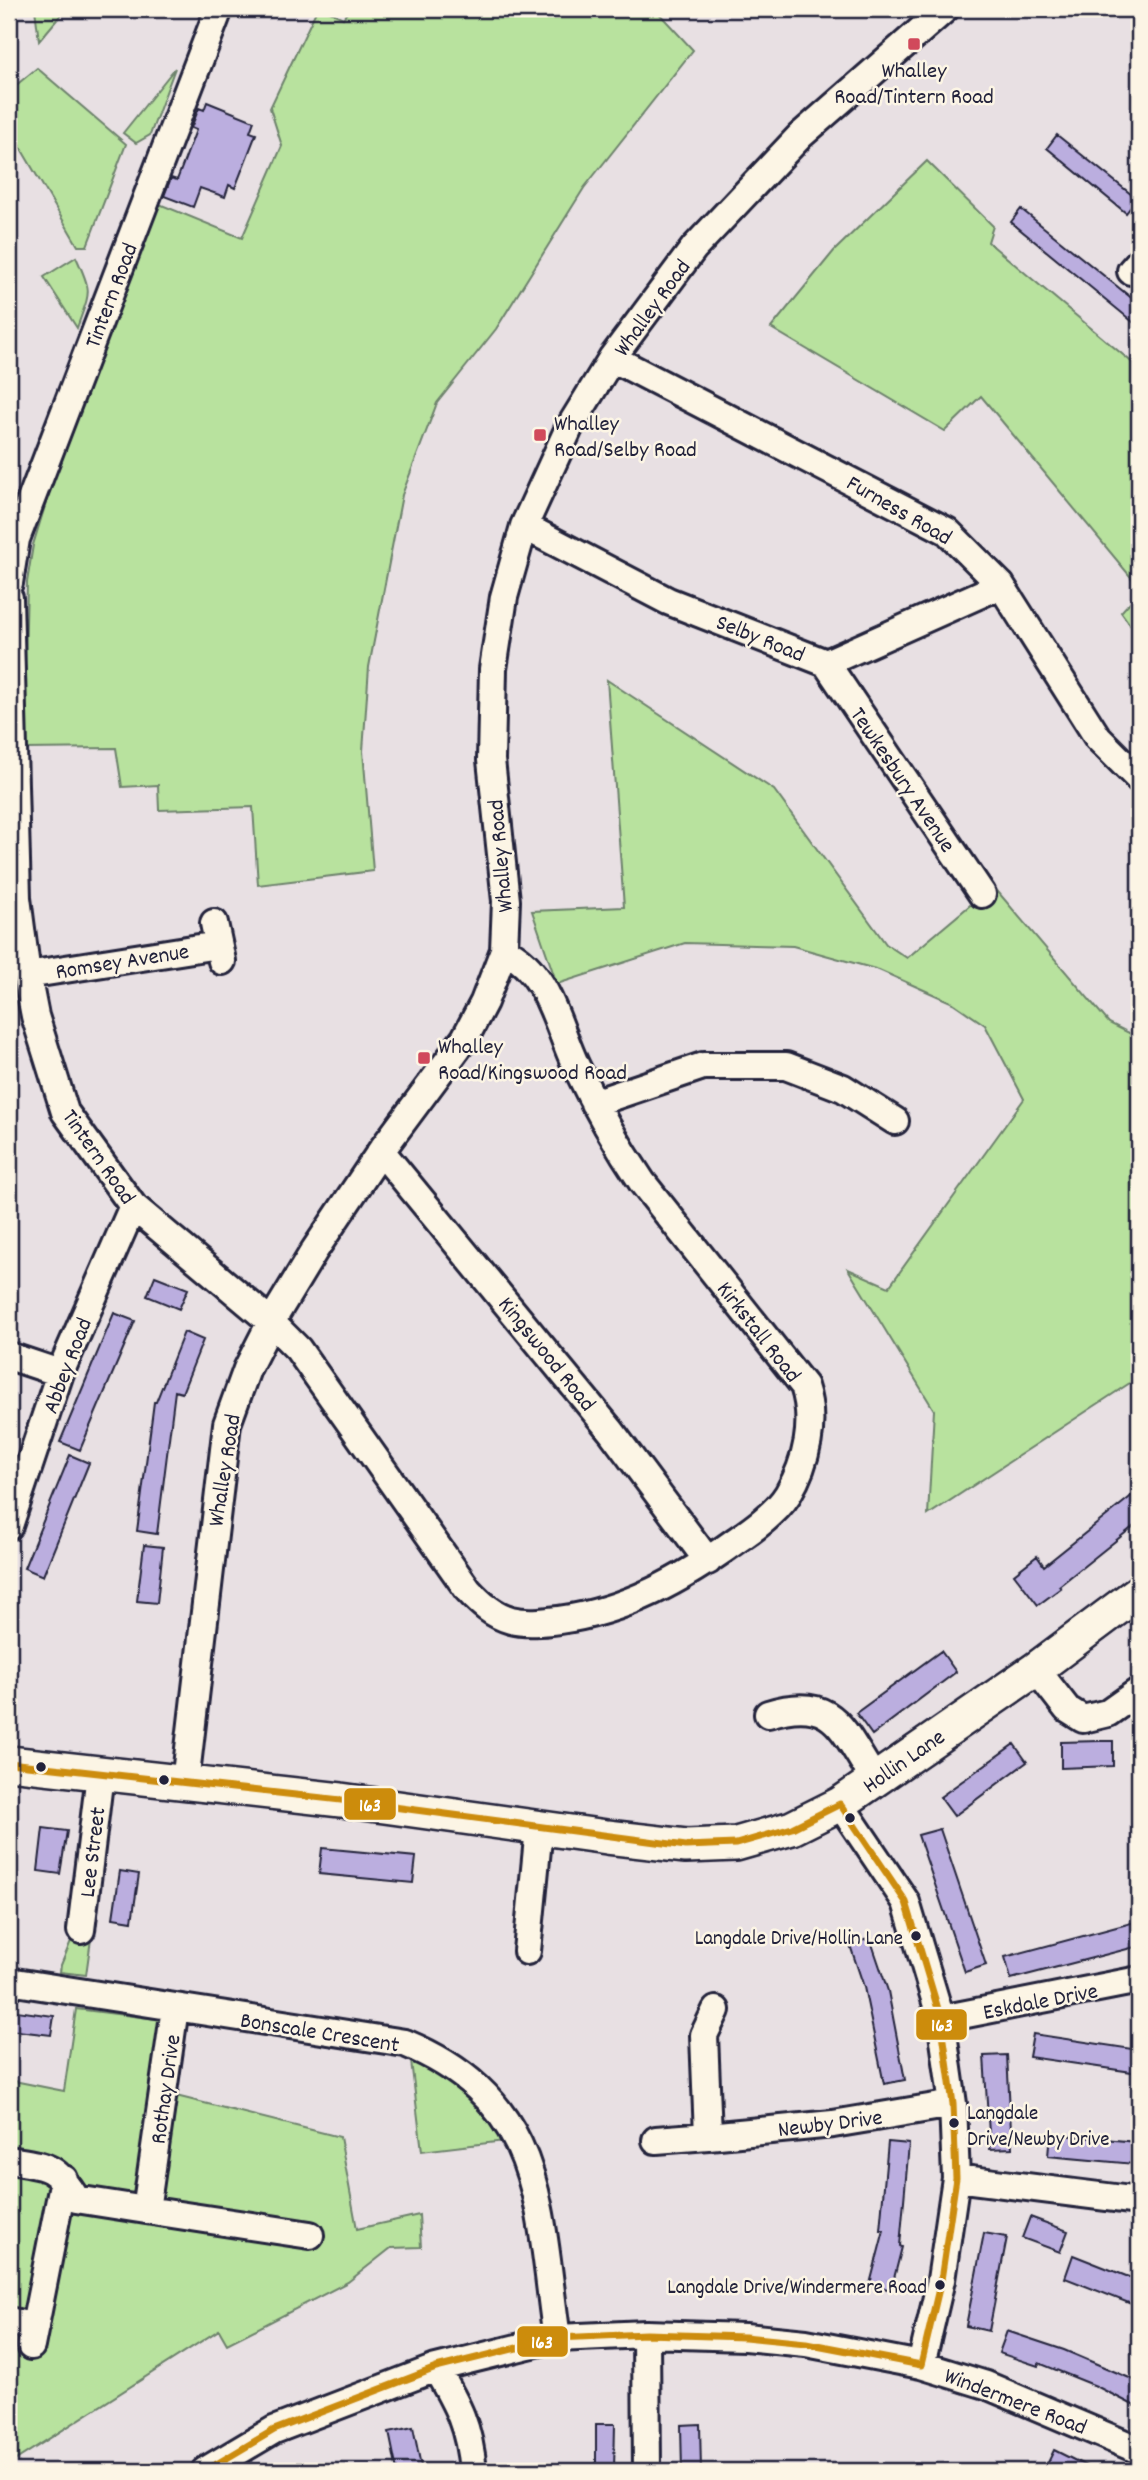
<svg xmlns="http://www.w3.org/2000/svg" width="1148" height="2480" font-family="Dekko,sans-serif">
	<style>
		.green { fill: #b8e29e; stroke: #6d826c; stroke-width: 2 }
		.building { fill: #bbaedf; stroke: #22223b; stroke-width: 2 }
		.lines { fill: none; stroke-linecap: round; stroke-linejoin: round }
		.minor-casing { stroke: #22223b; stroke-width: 32 }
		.major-casing { stroke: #22223b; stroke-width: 38 }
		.minor { stroke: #fcf5e5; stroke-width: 26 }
		.major { stroke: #fcf5e5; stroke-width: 33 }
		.bus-1-casing { stroke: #fcf5e5; stroke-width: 12 }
		.bus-1 { stroke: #cc8c0c; stroke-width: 7 }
		.poi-dot { fill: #d1495b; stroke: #fcf5e5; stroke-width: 2.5 }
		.bus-dot { fill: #22223b; stroke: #fcf5e5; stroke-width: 2.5 }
		.labels { text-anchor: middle; stroke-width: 5; stroke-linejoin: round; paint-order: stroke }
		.bus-label { font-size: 21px; fill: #22223b; stroke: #fcf5e5; text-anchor: end }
		.poi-label { font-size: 23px; fill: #22223b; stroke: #fcf5e5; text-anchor: start }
		.street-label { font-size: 23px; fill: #22223b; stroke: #fcf5e5 }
		.line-badge { stroke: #fcf5e5; stroke-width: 2.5 }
		.badge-label { font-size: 19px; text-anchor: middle; font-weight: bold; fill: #fff }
	</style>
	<rect width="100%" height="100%" fill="#e8e0e3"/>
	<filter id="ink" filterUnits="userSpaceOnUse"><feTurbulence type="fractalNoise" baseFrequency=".0143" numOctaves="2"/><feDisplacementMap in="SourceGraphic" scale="14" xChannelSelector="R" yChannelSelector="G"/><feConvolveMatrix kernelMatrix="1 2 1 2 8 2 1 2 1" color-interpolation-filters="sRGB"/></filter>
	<g filter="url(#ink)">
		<path class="green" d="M35,9H66L39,41Z
			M317,9H324L343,18L350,9H655L693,50L584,188L496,329L437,403L402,495L369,667L363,751L373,871L258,885L253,807L159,810L158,785L122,787L116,748L23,749L27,582L33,545L61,454L157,203L242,238L282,146L270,108Z
			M37,68L126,144L87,246H78L9,128V91Z
			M175,68L150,135L136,143L123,133Z
			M927,161L993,226L988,242L1134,364L1139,357V587L981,396L945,431L771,328L834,251Z
			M76,257C93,294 90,291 77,328L44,277Z
			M1139,592V637L1121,612Z
			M607,680L774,790L886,944L907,958L993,886L1109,1023L1137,1037L1139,1035V1377L928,1515L934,1410L848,1269L889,1287L1024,1099L985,1025L953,1003L879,970L793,946L685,943L557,984L532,911L624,907Z
			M73,1936L91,1939L86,1975L60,1972L61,1965Z
			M76,2009L181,2022L172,2095L340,2137L357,2229L419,2215L421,2247L391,2248L348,2282L227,2344L219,2330L11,2463L9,2462V2080L64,2091Z
			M411,2061L454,2080L482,2109L505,2141L422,2151Z"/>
		<path class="building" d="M207,102L254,121L250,132L256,134L235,188L229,185L225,197L200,188L193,207L164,196L171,178L177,180L196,130L191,128L199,108L204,110Z
			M1057,135L1137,199L1126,213L1047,148Z
			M1021,209L1139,304V327L1011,222Z
			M155,1276L188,1289L179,1309L147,1296Z
			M114,1313L135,1321L80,1450L60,1442Z
			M184,1332L203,1340L182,1393L175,1391L157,1534L137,1531L154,1402H156Z
			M70,1455L89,1463L43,1576L24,1568Z
			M1139,1490V1522L1059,1586L1061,1588L1038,1605L1014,1574L1037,1556L1044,1566Z
			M144,1545L163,1547L157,1603L137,1601Z
			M941,1651L956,1672L872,1735L856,1713Z
			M1100,1741H1113V1766L1061,1768V1742Z
			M1014,1744L1027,1762L954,1816L940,1797Z
			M43,1828L67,1831L60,1874L38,1871Z
			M940,1829L986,1965L965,1972L918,1835Z
			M322,1848L416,1857L413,1883L319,1874Z
			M120,1871L139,1874L132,1921L113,1918Z
			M1135,1922L1139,1946L1011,1979L1005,1957Z
			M870,1938L888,1991L905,2080L884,2084L864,1987L850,1945Z
			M9,2010L54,2016L51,2035L9,2030Z
			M1033,2034L1139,2050V2073L1029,2057Z
			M1007,2055L1012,2148L990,2149L984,2056Z
			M1050,2134L1136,2142L1134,2164L1048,2156Z
			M888,2142L909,2144L900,2246L902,2247L891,2290L870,2284L884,2230H880Z
			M1030,2217L1068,2231L1060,2252L1022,2238Z
			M984,2233L1007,2237L989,2331L966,2326Z
			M1073,2255L1139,2281V2307L1065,2278Z
			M1007,2331L1064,2350L1139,2382V2408L1096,2386L1039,2363L1038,2366L999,2353Z
			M596,2424H615L614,2470L596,2469Z
			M700,2424L701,2471H682L681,2425Z
			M413,2427L422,2471H397L389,2432Z
			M1054,2450L1096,2471H1044Z"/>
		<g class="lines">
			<g class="minor-casing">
				<path id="minor" d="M1131,271L1139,262
					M612,358L947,531L1001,585L1098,738L1139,779
					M524,526L668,601L826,663L1001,585
					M9,583L16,539L219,9
					M9,598L17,898L27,975L35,1016L65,1112L133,1206L271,1322L298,1349L468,1590C480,1603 493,1615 511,1620C526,1624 543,1622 559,1620C626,1611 683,1579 737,1540C755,1528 777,1512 788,1494C807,1462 816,1422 804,1386L642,1182C617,1145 595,1106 576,1066C556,1024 549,972 504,950
					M826,663L982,894
					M214,923L222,961
					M27,975L218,945
					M594,1103L703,1066H786L843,1088L895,1121
					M381,1151L611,1431L708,1561
					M9,1356L60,1373
					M9,1526L60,1373L133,1206
					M1036,1669L1067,1709L1083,1719L1108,1713L1139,1691
					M768,1714C836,1693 842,1731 875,1780
					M185,1783L227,1424L247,1369L271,1322L314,1251L381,1151L465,1038L484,1002L504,950L506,901L491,760L493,669L504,597L524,526L569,428L612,358L694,248L800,136L945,9
					M840,1804L906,1902L941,2019L953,2104L956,2178L941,2280L921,2365
					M81,1930L100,1774
					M527,1951L539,1828
					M9,1981L405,2043C546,2102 538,2208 557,2338
					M716,2010L704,2035L708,2136L833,2124L953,2104
					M941,2019L1139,1980
					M656,2140L708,2136
					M9,2160C46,2166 56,2165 76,2199L146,2210L175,2008
					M956,2178L1139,2201
					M146,2210L310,2235
					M9,2321L35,2327
					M646,2334L647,2471
					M31,2346L64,2179
					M436,2368C458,2406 469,2426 473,2471
					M205,2471L274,2430L436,2368L557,2338L646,2334L745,2337L806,2343L921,2365L986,2385L1139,2450"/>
			</g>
			<g class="major-casing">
				<path id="major" d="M9,1763L341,1800L607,1837L686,1846L736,1844L792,1828L840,1804L1036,1669L1139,1592"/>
			</g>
			<use href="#minor" class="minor"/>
			<use href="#major" class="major"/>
			<g class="bus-1-casing">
				<path id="bus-1" d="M9,1763L341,1800L686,1846L736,1844L792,1828L840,1804L906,1902L941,2019L953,2104L956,2178L941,2280L921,2365L806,2343L745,2337L646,2334L557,2338L436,2368L274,2430L205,2471"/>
			</g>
			<use href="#bus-1" class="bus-1"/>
		</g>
	</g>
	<g class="poi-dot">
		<rect x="907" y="37" width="14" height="14" rx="3.5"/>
		<rect x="533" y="428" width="14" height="14" rx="3.5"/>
		<rect x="417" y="1051" width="14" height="14" rx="3.5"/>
	</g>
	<g class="bus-dot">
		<circle cx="41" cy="1767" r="6"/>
		<circle cx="164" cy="1780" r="6"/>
		<circle cx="850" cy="1818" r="6"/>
		<circle cx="916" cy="1936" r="6"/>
		<circle cx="954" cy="2123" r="6"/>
		<circle cx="940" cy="2285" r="6"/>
	</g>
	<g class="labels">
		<g class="bus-label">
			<text x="903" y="1944">Langdale Drive/Hollin Lane</text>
			<text x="967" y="2119" text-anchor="start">Langdale<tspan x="967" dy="26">Drive/Newby Drive</tspan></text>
			<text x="927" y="2293">Langdale Drive/Windermere Road</text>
		</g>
		<g class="poi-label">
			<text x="914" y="77" text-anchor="middle">Whalley<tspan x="914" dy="26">Road/Tintern Road</tspan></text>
			<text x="554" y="430">Whalley<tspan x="554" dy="26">Road/Selby Road</tspan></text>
			<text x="438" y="1053">Whalley<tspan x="438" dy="26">Road/Kingswood Road</tspan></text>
		</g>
		<g class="street-label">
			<text transform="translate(110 295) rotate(-69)" y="8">Tintern Road</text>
			<text transform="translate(651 307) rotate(-54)" y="8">Whalley Road</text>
			<text transform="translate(900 509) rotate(30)" y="8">Furness Road</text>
			<text transform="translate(761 637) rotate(22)" y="8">Selby Road</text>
			<text transform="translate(904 779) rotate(56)" y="8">Tewkesbury Avenue</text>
			<text transform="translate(499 856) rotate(-95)" y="8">Whalley Road</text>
			<text transform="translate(122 960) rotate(-9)" y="8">Romsey Avenue</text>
			<text transform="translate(100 1156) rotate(55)" y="8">Tintern Road</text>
			<text transform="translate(760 1331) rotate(52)" y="8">Kirkstall Road</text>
			<text transform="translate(548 1353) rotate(51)" y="8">Kingswood Road</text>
			<text transform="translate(66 1365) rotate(-69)" y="8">Abbey Road</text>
			<text transform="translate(223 1470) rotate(-81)" y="8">Whalley Road</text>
			<text transform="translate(903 1760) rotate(-35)" y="8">Hollin Lane</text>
			<text transform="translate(91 1852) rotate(-83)" y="8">Lee Street</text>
			<text transform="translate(1040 2000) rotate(-11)" y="8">Eskdale Drive</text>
			<text transform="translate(320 2031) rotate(9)" y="8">Bonscale Crescent</text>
			<text transform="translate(164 2089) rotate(-82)" y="8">Rothay Drive</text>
			<text transform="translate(830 2122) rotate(-7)" y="8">Newby Drive</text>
			<text transform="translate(1016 2400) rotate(21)" y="8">Windermere Road</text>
		</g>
	</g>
	<g class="line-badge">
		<rect x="343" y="1787" width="54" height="34" rx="7" fill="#cc8c0c"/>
		<rect x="915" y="2008" width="53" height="33" rx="7" fill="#cc8c0c"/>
		<rect x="516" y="2325" width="53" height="33" rx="7" fill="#cc8c0c"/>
	</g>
	<g class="badge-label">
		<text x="370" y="1811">163</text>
		<text x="942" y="2031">163</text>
		<text x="542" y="2348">163</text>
	</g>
	<rect width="1148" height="2480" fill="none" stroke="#fcf5e5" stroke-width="35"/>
	<rect x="18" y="18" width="1113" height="2445" fill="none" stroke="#22223b" stroke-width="2.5" filter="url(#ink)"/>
</svg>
